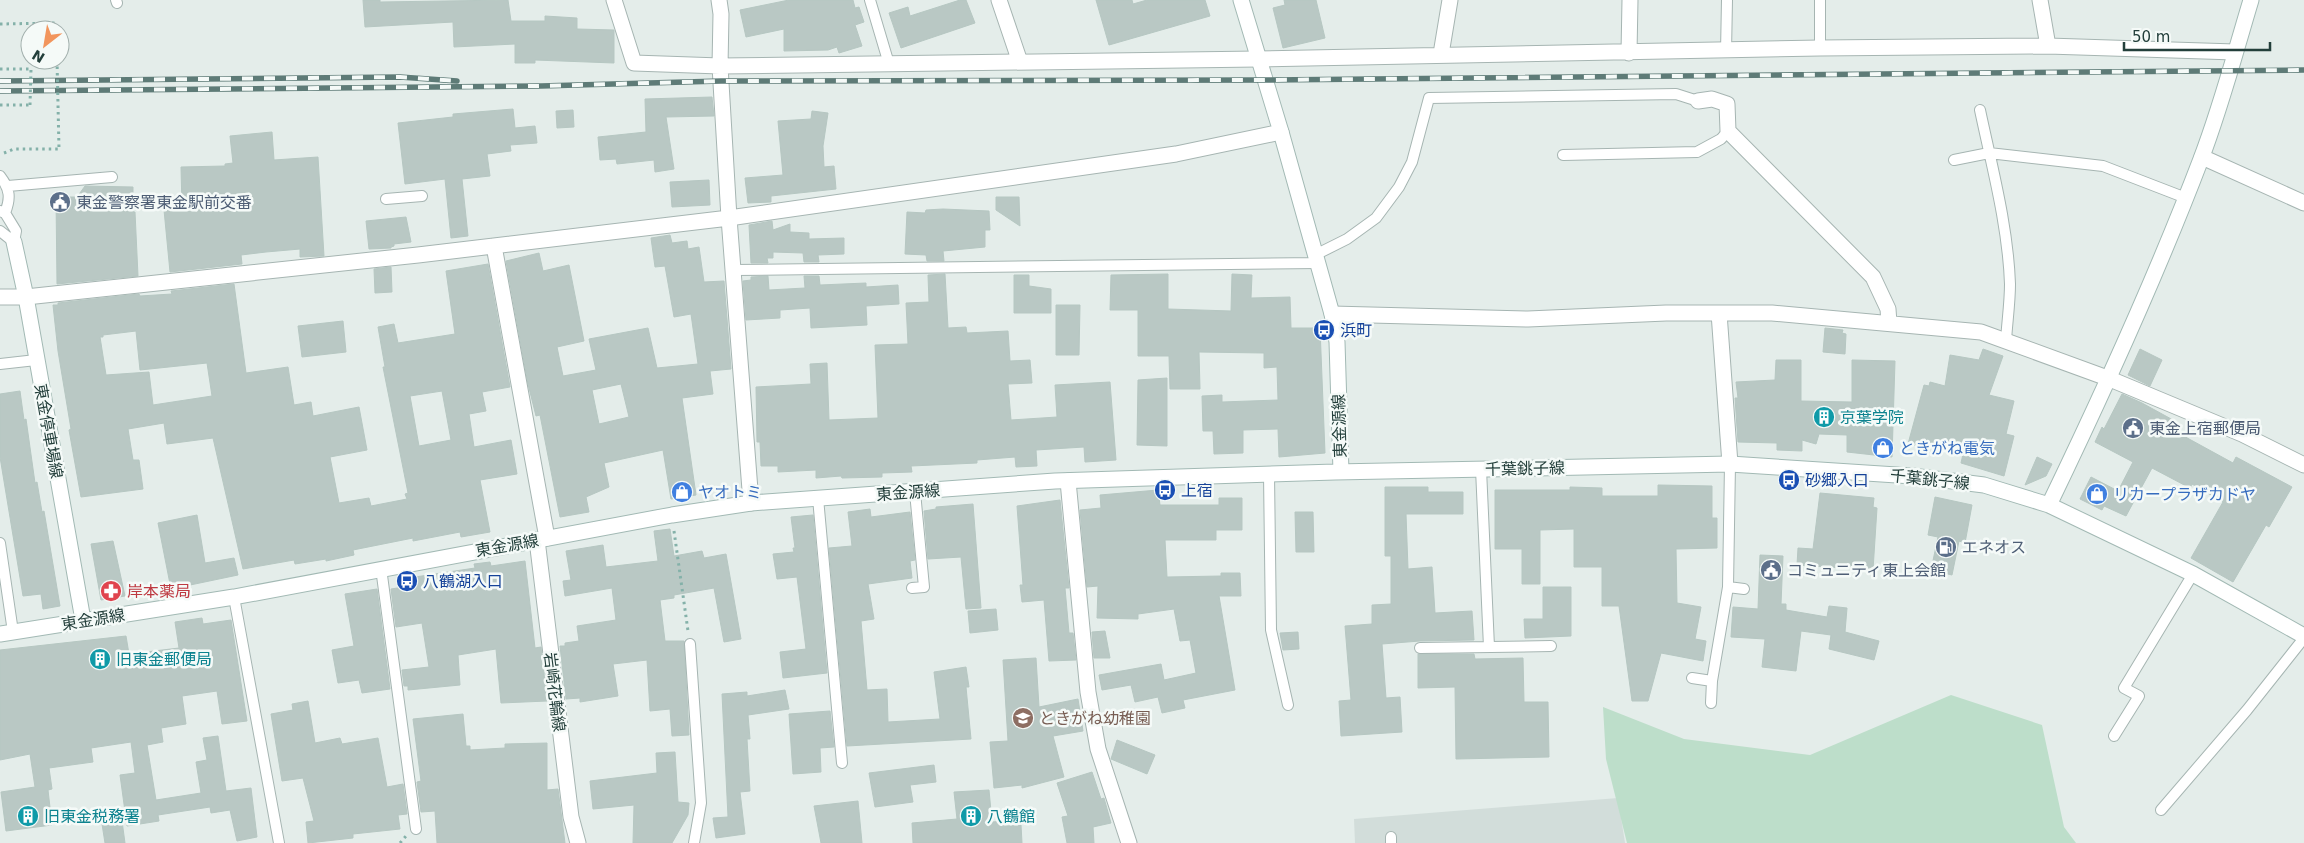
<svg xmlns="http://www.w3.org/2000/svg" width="2304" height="843" font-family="'DejaVu Sans','Noto Sans JP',sans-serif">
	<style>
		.built { fill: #d2ddda }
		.green { fill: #bddeca }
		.building { fill: #b9c8c4; stroke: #b6c7c2; fill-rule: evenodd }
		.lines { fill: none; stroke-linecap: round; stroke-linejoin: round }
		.lane-casing { stroke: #a6b5b2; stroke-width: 12 }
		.street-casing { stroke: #a6b5b2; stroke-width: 17 }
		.secondary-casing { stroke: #a2b9b4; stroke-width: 17 }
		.path { stroke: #84b1a9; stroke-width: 3; stroke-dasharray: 2.5 4; stroke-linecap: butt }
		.lane { stroke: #fff; stroke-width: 10 }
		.street { stroke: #fff; stroke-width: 15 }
		.secondary { stroke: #fff; stroke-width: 15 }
		.rail-casing { stroke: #5e7b77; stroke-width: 5.5 }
		.rail { stroke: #f5faf8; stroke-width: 4; stroke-dasharray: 11; stroke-linecap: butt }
		.path-bridge { stroke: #84b1a9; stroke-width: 3; stroke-dasharray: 2.5 4; stroke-linecap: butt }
		.labels { text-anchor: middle; stroke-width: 5; stroke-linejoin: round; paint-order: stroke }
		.service-label { font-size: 16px; fill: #4e5e75; stroke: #f5faf8; text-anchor: start }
		.transit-label { font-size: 16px; fill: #164399; stroke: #f5faf8; text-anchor: start }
		.culture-label { font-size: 16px; fill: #0d838f; stroke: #f5faf8; text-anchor: start }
		.street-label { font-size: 16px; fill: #233f3b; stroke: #f5faf8 }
		.shop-label { font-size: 16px; fill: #366cbe; stroke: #f5faf8; text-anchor: start }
		.health-label { font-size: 16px; fill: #be3a42; stroke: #f5faf8; text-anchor: start }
		.education-label { font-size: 16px; fill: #785e54; stroke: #f5faf8; text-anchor: start }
	</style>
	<rect width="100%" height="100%" fill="#e4edea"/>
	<path class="built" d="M1618,798L1625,843H1355L1354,819Z"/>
	<path class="green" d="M1951,695L2042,725L2064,827L2076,843H1627L1606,759L1603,707L1684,739L1810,755Z"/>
	<path class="building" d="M363,0H380V2L508,0L511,21H545V16L577,18V29L614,30V63L535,60V63H515V44L454,47L453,22L365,27Z
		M789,0H853L855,8L859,7L864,22L855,25L862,46L839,53L837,47L828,50L784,51V29L746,37L740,10Z
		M960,0H966L975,23L901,48L889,13L908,7L910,16Z
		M1096,0H1132L1133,4L1147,0H1205L1210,16L1109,45Z
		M1284,0H1316L1325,38L1283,48L1273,8L1285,5Z
		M712,97L714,116L666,117L674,169L655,172L654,160L617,164L616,159L600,160L598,137L646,132L645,99Z
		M513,109L515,128L535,126L537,143L510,145L511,151L487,154L490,176L462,179L468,236L451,238L445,179L405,184L398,123L453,117V114Z
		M573,110L574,127L557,128L556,111Z
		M812,111L828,113L823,146L824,167L834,166L836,189L771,196V202L748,203L745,178L783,175L778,121L811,119Z
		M272,132L274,160L318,157L324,256L300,257V249L266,252L241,255L242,264L170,272L164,210L182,208L181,167L225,166V164L233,163L230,136Z
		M709,180L710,205L672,207L670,182Z
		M85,186L133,187V212H135L138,276L57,284L56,197H77Z
		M996,197H1019L1020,226L996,210Z
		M943,209L989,211L990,230H985V247L943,251L944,261H927L926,255L905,254L907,212L925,213L926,210Z
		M406,217L411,242L394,244V246L391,247V248L369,249L366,221Z
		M772,221L773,230L790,224V232L809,233V239L844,238V254L818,255L819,262H804L803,253L773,252V258H767L768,263H751L749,225Z
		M670,235L672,243L687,241L688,249L699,247L704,282L724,281L731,369L710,371L713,394L682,398L696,495L671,499L663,450L604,463L609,487L586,497L589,512L560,517L540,415L536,416L528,384L506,261L539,253L543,271L569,265L584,341L557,347L563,376L596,370L589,339L648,328L657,368L698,364L691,314L674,317L665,266L655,267L651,238ZM621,384L629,417L599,424L592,390Z
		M488,264L510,387L482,392L486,411L469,414L474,447L511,440L517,474L480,480L490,532L461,537L460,532L413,541V538L353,550L354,555L326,561V559L295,564L294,560L243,569L213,438L167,444L164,423L128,429L133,460H139L143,489L81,497L69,430L71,429L58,351L53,305H58V303L139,294L140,296L172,294L171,291L234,284L246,373L288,367L294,405L311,402L313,416L359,407L367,450L330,457L339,503L369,498L371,506L407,499L405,494L408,493L383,367H385L378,327L394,324L398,343L455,334L446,271ZM136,331L140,370L207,363L212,396L153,405L149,372L106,375L100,337H103V335ZM442,391L451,440L419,446L410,396Z
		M391,267L392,292L375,293L374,269Z
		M945,274L948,328L966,327L967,333L1008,331L1010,361L1030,360L1032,383L1008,384L1011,420L1057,417L1055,385L1110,382L1116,460L1085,462L1084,447L1036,450L1037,466L1016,467L1015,457L977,460V463L911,466L912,472L882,473V477L842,478L841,476L816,478V470L778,472V466H761L760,442H757L756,387L811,384L810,364L827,363L829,420L878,418L875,345L908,344L906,303L929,302L928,275Z
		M1168,274V309L1231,311L1232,274L1252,275L1251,298L1290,297L1291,328H1320L1325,453L1279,457L1278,429L1243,430V453L1214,454L1213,431H1203L1202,396L1222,395V402L1278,400L1277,367L1264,368V353L1199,352L1200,389H1170L1169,356H1138V310H1110L1111,275Z
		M1014,275H1029V286L1051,289V313H1014Z
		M768,276L769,290L805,288L804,276H819L820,285L866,283V287L898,285L899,304L866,306L867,325L811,328L810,308L780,310V318L746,320L743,281L751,280V277Z
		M1056,305H1080L1079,355H1056Z
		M343,321L346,352L302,357L298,326Z
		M1825,328L1843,330L1842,333L1846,334L1845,354L1823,352Z
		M1983,349L2003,356L1989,395L2014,401L2006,434L2014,436L2004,476L1961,463L1963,454L1908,444L1924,385L1929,386L1930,382L1945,386L1950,355L1979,360Z
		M2140,349L2162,360L2150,386L2128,375Z
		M1776,360H1801V401L1852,402V360L1895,361L1892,457L1847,452V435L1819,434L1816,444L1802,440V451L1777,450V443L1738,442L1735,398H1738L1736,382L1775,380Z
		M1167,378V446L1137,445L1138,380Z
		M20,391L24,420L26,419L35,483L37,482L42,512L44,511L60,606L43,609L41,594L23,596L0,457V394Z
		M2122,394L2142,403L2173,420L2169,428L2233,463L2236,457L2292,487L2269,527L2266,525L2233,582L2191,558L2223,502L2192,484L2190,488L2152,468L2126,516L2104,506L2102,510L2080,499L2091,477L2118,491L2133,462L2095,442L2102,427L2104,429Z
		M2037,457L2052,464L2046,476L2025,485Z
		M1658,485L1712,486V518H1717V548L1676,549L1677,603L1701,607L1695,639L1706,641L1703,661L1661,653L1648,701H1632L1619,606H1602V567H1574V529L1540,530V584H1522V549H1495V490H1570V487L1602,488V496H1658Z
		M1385,487H1428V492H1463V514H1406L1408,569L1432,567L1435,613L1472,611L1474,640L1420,641L1382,644L1386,698L1400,697L1402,732L1341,736L1339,701L1351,700L1345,626L1372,624V605L1391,604V556H1385Z
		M1158,490L1160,505H1219V498H1242V530H1216V540H1165L1167,577L1221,576V573H1240L1241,596H1219L1235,690L1183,700L1185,708L1162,713L1158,697L1135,702L1131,685L1102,690L1099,675L1161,664L1164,680L1196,673L1190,640L1180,641L1174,609L1138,614V619L1097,618L1098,586L1087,587L1080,510L1101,508L1100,495Z
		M1820,493L1874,498L1873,507L1877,508L1873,570L1797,565L1798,548L1813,549Z
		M1935,497L1972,505L1965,543L1959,541L1952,575L1931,570L1938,537L1928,535Z
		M1060,500L1069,588H1065L1069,633H1073L1076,660L1049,661L1044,600L1022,602L1020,585H1023L1017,506Z
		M973,504L981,608L966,609L961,557L928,559L924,511L936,509V507Z
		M870,509L871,517L910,512L915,560L910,561L912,578L868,584L874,619L861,621L867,690L887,689L888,722L940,719L934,672L966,667L969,687H966L971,739L847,746L829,548L852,546L848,512Z
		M1295,512H1313L1314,552H1296Z
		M197,515L205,563L234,558L238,575L171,589L158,523Z
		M813,515L827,673L783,678L780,652L806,649L797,577L777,579L773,554L794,552L793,548H795L791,517Z
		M670,529L674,556L702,551L704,558L726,554L741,639L724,642L714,588L674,595V598L660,600L665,641H684L689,735L672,736L670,709L650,711L647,660L613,664L618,696L580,702V698L566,699L560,646H565V643L579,641L577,626L616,620L612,588L565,596L563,581L571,580L566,551L603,545L606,567L658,561L654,531Z
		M113,541L125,596L101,600L91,544Z
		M1760,555L1783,556L1781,604H1786V610L1827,617L1829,606L1847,608L1845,632L1879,641L1874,660L1829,649L1831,635L1801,631L1796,671L1762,667L1765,639L1731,637L1733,607L1758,609Z
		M525,561L535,648L541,647L547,701L501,703L496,649L458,655L460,685L408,690V686H404L402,670L429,667L422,623L396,627L391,589L416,585L415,577L475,568L474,564L490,562L491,566Z
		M1543,587H1571V636L1525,638L1524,619H1543Z
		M377,589L390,689L362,693L359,680L338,683L332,650L354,646L345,594Z
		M996,609L998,630L970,633L968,611Z
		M202,618L203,624L231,620L247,721L222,724L217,691L182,696L186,724L161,728L163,742L147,745L156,800L201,793L196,762L207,760L203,738L218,736L226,791L251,788L257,837L237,841L230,810L211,813L210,807L158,815L159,821L127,826L120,775L135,773L131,742L91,748L93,762L49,768L52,789L48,790L52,825L6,831L1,792L35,787L30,754L0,760V650L126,636L129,654L179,648L175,622Z
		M1105,631L1110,658H1094L1092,632Z
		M1298,632L1299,649L1283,650L1280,633Z
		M1418,654H1474L1475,659L1523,658L1524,702H1548L1549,757L1456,759L1455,687L1418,688Z
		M1036,658L1039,707L1078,699L1083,731L1053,736L1064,777L1022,788V785L994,788L990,742L1008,741L1003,660Z
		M785,690L789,709L748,715L750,739H747L750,791L740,792L745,834L716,838L713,818L728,817L722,694L747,692V696Z
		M308,701L315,743L340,738L342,744L378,738L387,787L403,784L407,814L398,815L400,829L353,834V838L308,843L306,822L314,821L303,778L282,781L271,714L293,710L292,704Z
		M830,711L834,747L820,748L821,772L793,774L789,714Z
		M463,714L466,746H470V750L505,748V744L547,743V790L558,789L565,843H437L435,811L421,812L417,782L421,781L413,719Z
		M1117,740L1155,755L1147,774L1111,759Z
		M675,752L678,802L689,803L688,815L672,843H633L634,805L593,809L590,781L657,773L656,753Z
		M934,765L936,782L910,785L913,802L875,807L869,773Z
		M1092,772L1101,799L1104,798L1111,823L1093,827L1094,843H1067L1062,817L1068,816L1057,783Z
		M989,790L992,822L1006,821L1007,826L1021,825L1022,843H913L912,823L957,819L954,792Z
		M858,801L862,843H821L814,806Z
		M122,821L125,843H105L102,824Z"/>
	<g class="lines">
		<g class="lane-casing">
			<path id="lane" d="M116,0L117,3
				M870,0L889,64
				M1820,0V48
				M1726,52L1727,0
				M1980,110C1992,167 2008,226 2010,284C2010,303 2007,323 2006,341
				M1563,155L1697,152L1721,139L1728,131
				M1954,160L1989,153L2103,166L2186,198
				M0,176C10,189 11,198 5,213
				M8,186L112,177
				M386,199L422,196
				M0,211L5,213L16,231L14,242L0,231
				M1315,255L1347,239L1376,218L1399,187L1412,162L1429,98L1676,94L1698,101
				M734,270L1318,263
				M0,364L36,360
				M1730,464L1728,587L1744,589
				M1481,469L1489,647
				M1269,474L1271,630L1288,705
				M818,498L842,763
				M0,543L13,632
				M381,568L416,829
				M912,588L924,587L915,492
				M234,597L279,843
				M690,644L701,803L694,843
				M1420,648L1551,646
				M1692,678L1712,681
				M1711,703L1712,681L1728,587
				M2114,736L2139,696L2124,688L2193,574
				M2161,810L2247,710L2304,638
				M1391,837V843"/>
		</g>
		<g class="street-casing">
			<path id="street" d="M614,0L634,63L720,66L1258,59L1820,48L2048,46L2235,52
				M719,0L721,14L720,66L729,218L751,503
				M999,0L1020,62
				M2040,0L2048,46
				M1629,53L1630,0
				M1441,54L1450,0
				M1698,101L1712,99L1727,104L1728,131L1873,277L1888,309L1889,323
				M2202,157L2304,203
				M494,246L547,538
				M0,297H26L418,255L729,218L1176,154L1281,132
				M1719,313L1730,464
				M1332,314L1528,319L1666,313H1772L1981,332L2110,379L2242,434L2304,465
				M1068,481L1088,692L1098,749L1129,843
				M537,540L571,817L578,843"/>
		</g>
		<g class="secondary-casing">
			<path id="secondary" d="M1241,0L1281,132L1332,314L1337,342L1341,472
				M14,242L26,297L83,620
				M2049,505C2104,391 2156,277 2201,159C2221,107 2235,53 2251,0
				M0,634L234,597L672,515L751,503L1055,481L1335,472L1730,464L1912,476L1984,485L2049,505L2193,574L2304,636"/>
		</g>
		<path class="path" d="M0,24L56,23V30
			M0,69H31
			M0,105H30
			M4,153L14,149H59
			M674,531L688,631
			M400,843L406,836"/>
		<use href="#lane" class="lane"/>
		<use href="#street" class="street"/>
		<use href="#secondary" class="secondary"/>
		<g class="rail-casing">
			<path id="rail" d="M0,81L400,77L457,81
				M0,91L541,86L721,81L1264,80L2304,70"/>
		</g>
		<use href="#rail" class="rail"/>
		<path class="path-bridge" d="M57,60L59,149
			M30,105L31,69"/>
	</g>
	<defs>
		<g id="civic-disc" transform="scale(1.125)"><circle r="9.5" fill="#5c6f8a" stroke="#f5faf8"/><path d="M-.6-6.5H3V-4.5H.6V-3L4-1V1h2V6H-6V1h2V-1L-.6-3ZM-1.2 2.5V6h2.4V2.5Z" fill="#fff"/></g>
		<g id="bus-disc" transform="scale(1.125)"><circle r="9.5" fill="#1a4fb4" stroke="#f5faf8"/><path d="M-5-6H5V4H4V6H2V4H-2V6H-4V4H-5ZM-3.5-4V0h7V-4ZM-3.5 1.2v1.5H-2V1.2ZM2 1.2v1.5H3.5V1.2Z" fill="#fff"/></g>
		<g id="building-disc" transform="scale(1.125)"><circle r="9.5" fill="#0f9aa8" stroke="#f5faf8"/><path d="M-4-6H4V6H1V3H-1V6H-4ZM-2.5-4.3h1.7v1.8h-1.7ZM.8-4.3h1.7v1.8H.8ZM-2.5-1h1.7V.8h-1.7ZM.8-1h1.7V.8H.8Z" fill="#fff"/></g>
		<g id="shop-disc" transform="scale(1.125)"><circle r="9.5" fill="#3f7fe0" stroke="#f5faf8"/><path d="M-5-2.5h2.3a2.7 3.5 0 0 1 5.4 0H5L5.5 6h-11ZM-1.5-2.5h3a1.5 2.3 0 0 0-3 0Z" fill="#fff"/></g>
		<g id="fuel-disc" transform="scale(1.125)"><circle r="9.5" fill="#5c6f8a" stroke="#f5faf8"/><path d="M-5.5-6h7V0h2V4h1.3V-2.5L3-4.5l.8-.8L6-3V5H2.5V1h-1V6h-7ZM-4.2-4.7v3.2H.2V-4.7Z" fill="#fff"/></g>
		<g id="pharmacy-disc" transform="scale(1.125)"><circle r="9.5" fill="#e0444e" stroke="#f5faf8"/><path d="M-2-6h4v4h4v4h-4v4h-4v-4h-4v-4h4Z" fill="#fff"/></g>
		<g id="school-disc" transform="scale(1.125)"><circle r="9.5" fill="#8d6e63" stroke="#f5faf8"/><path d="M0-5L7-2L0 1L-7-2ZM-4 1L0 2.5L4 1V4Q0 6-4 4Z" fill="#fff"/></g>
	</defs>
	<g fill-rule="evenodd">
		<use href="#civic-disc" x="60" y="202"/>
		<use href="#bus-disc" x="1324" y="330"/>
		<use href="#building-disc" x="1824" y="417"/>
		<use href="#civic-disc" x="2133" y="428"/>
		<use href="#shop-disc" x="1883" y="448"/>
		<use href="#bus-disc" x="1789" y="480"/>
		<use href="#bus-disc" x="1165" y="490"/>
		<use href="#shop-disc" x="682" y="492"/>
		<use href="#shop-disc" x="2097" y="494"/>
		<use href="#fuel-disc" x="1946" y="547"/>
		<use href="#civic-disc" x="1771" y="570"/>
		<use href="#bus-disc" x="407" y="581"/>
		<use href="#pharmacy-disc" x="111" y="591"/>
		<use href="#building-disc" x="100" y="659"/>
		<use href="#school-disc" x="1023" y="718"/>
		<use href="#building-disc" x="28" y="816"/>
		<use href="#building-disc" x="971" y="816"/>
	</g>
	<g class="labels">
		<g class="service-label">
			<text x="76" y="208">東金警察署東金駅前交番</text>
			<text x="2149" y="434">東金上宿郵便局</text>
			<text x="1962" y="553">エネオス</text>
			<text x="1787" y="576">コミュニティ東上会館</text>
		</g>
		<g class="transit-label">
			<text x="1340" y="336">浜町</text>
			<text x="1805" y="486">砂郷入口</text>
			<text x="1181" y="496">上宿</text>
			<text x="423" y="587">八鶴湖入口</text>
		</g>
		<g class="culture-label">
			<text x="1840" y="423">京葉学院</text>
			<text x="116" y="665">旧東金郵便局</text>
			<text x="44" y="822">旧東金税務署</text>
			<text x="987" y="822">八鶴館</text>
		</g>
		<g class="street-label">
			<text transform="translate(1339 426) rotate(-92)" y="6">東金源線</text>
			<text transform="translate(49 431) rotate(80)" y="6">東金停車場線</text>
			<text transform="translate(1525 468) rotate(-1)" y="6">千葉銚子線</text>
			<text transform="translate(1930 479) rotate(6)" y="6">千葉銚子線</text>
			<text transform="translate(908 492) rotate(-4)" y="6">東金源線</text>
			<text transform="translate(507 545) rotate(-10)" y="6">東金源線</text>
			<text transform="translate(93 619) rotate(-9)" y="6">東金源線</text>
			<text transform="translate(555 692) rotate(83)" y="6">岩崎花輪線</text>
		</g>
		<g class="shop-label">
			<text x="1899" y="454">ときがね電気</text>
			<text x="698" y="498">ヤオトミ</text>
			<text x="2113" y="500">リカープラザカドヤ</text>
		</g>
		<g class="health-label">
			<text x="127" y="597">岸本薬局</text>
		</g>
		<g class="education-label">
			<text x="1039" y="724">ときがね幼稚園</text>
		</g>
	</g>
	<g transform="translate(45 45) rotate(211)"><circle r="24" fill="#f5faf8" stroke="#a1afac"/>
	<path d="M0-4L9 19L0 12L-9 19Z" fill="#f2955d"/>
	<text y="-8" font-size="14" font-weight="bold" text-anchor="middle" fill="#233f3b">N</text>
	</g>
	<path d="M2124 42v8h146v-8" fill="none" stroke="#233f3b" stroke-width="2.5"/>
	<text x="2132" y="42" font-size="15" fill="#233f3b" stroke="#f5faf8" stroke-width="4" paint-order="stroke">50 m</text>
</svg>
